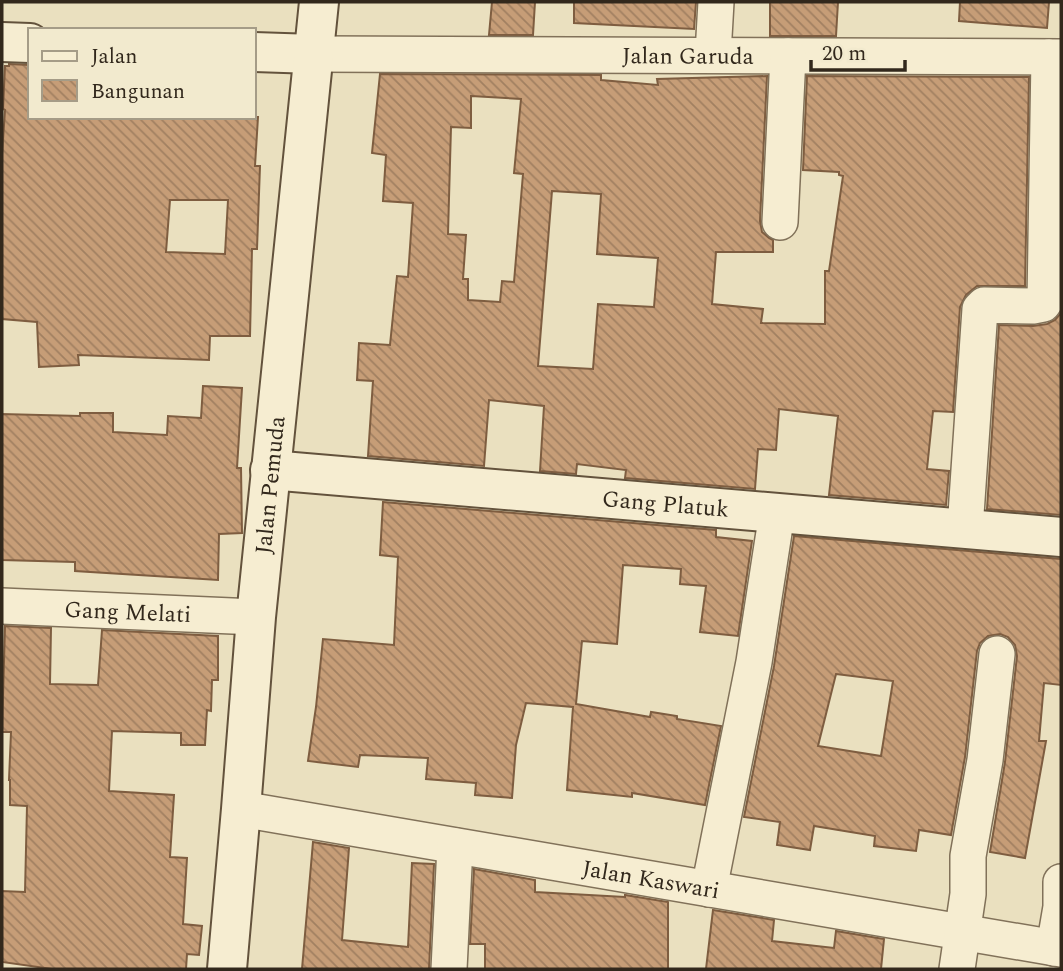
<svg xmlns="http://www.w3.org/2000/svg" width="1063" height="971" font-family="Spectral,serif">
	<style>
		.building { fill: url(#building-back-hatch); stroke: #7e5d40; stroke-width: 2; fill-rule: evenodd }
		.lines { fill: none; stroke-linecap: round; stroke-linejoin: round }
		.street-casing { stroke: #817159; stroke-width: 38 }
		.secondary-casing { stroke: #63523c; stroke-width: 42 }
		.street { stroke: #f6edd1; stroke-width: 35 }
		.secondary { stroke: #f6edd1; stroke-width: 38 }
		.labels { text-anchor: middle; stroke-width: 5; stroke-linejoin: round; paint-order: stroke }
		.street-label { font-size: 23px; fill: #32281c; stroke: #f2eace }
	</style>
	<defs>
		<pattern id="building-back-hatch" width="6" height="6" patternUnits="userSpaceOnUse" patternTransform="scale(1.75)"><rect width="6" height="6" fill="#c69d77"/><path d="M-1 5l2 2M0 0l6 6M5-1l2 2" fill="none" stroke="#a18061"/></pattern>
	</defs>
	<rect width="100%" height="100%" fill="#eae0bf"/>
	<path class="building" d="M492,2H535L533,35H489Z
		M574,2H696L694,29L574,23Z
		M770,2H838L836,36H770Z
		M960,2H1049L1047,28L959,21Z
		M9,64L30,65V117H258L255,166H260L257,249H252L250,336H210L209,360L78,355L79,365L39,367L37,322L2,319V155L5,110L3,109L5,66H9ZM170,200H228L225,254L166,252Z
		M380,74L601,75V80L658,85L657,79L767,76L760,221L762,232L769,238L773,240V252H716L712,304L763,309L761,323L825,324V271H829L843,176L839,175V172L803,170L807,76L1029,77L1025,286H977L966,295L960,307L953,412L933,411L927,469L949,471L946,505L829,495L838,416L779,409L776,450L758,449L755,489L625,478L626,470L577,464L576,474L540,471L544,406L489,400L484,466L368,456L373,381L357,380L359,343L390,345L397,276L408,277L413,203L383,201L386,155L372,153ZM471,96L521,99L514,173L523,174L514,282L502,281L500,302L468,300V279H463L466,235L448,234L451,127L471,128ZM552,191L601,194L597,254L658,258L654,307L598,304L593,369L538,366Z
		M1061,313V515L987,509L999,325L1033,326L1047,324L1055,320Z
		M203,386L242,388L237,468H241L242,533L219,534L218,580L75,571V562L2,560V414L80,416V413H113V432L167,435L168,416L201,418Z
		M383,502L716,530V537L752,541L738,636L700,632L706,586L680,584L681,569L623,565L617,644L582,641L576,704L650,717L651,712L677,716V719L721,726L705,805L632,793V797L567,790L573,707L526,703L516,745L512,798L475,795L476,783L426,779L428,758L360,755L358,767L308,761L316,707L323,639L394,645L398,557L380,555Z
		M794,536L1061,559V685L1044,683L1039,741H1046L1025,858L990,852L1005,762L1017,656L1015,645L1008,637L1000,634L988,636L980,643L977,651L965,757L951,835L919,830L916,851L874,846L875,836L814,826L810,850L777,845L780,822L744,817L774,666ZM836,674L893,681L881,756L818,746Z
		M5,626L51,628L50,684L98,685L102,630L218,636V680H212L211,711L207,710L205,745H181V733L112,731L109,791L174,795L170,857L187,858L183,924L202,926L199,955L187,954L186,969H52L2,962V891L25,892L27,806L10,805V780H9L11,732H2Z
		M313,842L349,848L342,940L408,947L412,863L434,864L429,969H302Z
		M474,869L535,880V892L625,897V895L668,902V969H485V944H470Z
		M713,910L774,920L772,941L834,948L836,931L884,939L881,969H706Z"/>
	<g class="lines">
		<g class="street-casing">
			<g id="street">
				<path id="s1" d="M314,54L1061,57"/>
				<path d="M713,54L716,2"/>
				<path d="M780,222L788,56"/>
				<path d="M965,529L980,309L984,305L1033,306L1043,304L1045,301L1049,57"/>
				<path id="s2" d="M2,606L256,617"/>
				<path id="s3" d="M241,809L1061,949"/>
				<path d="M709,889L754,662L777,513"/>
				<path d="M1054,948L1061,907V882"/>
				<path d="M449,969L455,846"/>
				<path d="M957,969L968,894V856L985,760L997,654"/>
			</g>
		</g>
		<g class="secondary-casing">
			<g id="secondary">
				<path d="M2,42L30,43"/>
				<path d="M254,52L314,54"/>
				<path id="s4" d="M270,470L1061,537"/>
				<path id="s5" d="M227,969L241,809L256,617L319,2"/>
			</g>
		</g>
		<use href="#street" class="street"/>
		<use href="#secondary" class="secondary"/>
	</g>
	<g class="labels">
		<g class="street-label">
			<text dy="8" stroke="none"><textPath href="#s1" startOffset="374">Jalan Garuda</textPath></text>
			<text dy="8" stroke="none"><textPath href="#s5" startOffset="486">Jalan Pemuda</textPath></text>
			<text dy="8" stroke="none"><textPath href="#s4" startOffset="397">Gang Platuk</textPath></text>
			<text dy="8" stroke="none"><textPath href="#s2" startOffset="126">Gang Melati</textPath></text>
			<text dy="8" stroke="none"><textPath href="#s3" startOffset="416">Jalan Kaswari</textPath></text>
		</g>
	</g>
	<rect width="1063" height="971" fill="none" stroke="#32281c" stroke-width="7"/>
	<rect x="28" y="28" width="228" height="91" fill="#f2eace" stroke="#a59c87" stroke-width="2"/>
	<rect x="42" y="51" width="35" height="10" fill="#f6edd1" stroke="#a59c87" stroke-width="2"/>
	<text x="91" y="63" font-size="21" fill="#32281c">Jalan</text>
	<rect x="42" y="80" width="35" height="21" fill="url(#building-back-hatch)" stroke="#a59c87" stroke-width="2"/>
	<text x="91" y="98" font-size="21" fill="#32281c">Bangunan</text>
	<path d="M811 60v10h94v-10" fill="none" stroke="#32281c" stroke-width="3.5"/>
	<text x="822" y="60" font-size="21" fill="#32281c" stroke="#f2eace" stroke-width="5" paint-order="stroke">20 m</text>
</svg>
